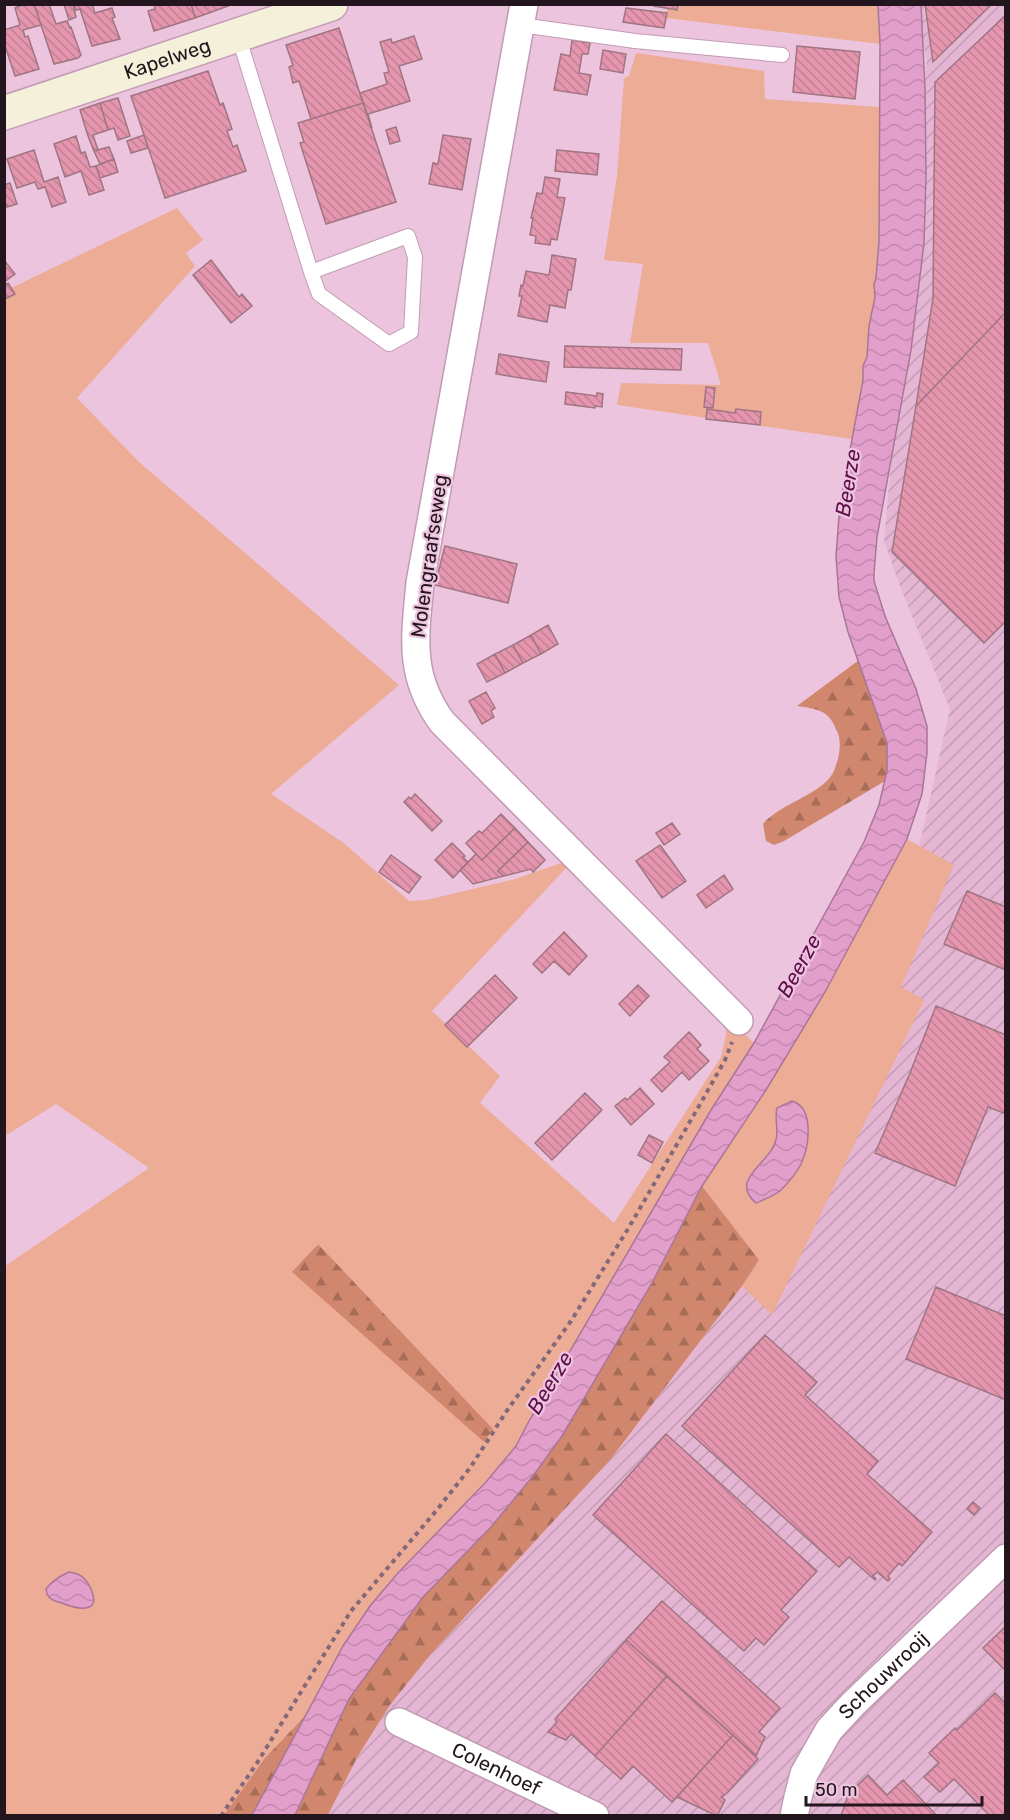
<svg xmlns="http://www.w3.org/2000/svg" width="1010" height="1820" font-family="Rubik,sans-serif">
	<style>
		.industrial { fill: url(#industrial-furrows) }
		.green { fill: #edac96; fill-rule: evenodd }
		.forest { fill: url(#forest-firs) }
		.water { fill: url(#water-waves); stroke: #a97697; stroke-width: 1.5 }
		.building { fill: url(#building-back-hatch); stroke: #9f7581; stroke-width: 1.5 }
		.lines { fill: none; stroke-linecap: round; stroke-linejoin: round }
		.service-casing { stroke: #c19bb3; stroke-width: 16 }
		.minor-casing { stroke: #c19bb3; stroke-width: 30 }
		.secondary-casing { stroke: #c19bb3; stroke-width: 36 }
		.path { stroke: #836879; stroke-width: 4; stroke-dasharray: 4.5 4.5; stroke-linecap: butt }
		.service { stroke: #fff; stroke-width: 14 }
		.minor { stroke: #fff; stroke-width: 27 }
		.secondary { stroke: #f4f0d9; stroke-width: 33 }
		.labels { text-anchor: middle; stroke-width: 4.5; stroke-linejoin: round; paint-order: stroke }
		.street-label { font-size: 20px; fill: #23151e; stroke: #edc4de }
		.water-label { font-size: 21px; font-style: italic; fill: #5d0e4a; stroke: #edc4de }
	</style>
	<defs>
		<pattern id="industrial-furrows" width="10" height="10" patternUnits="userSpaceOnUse" patternTransform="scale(1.5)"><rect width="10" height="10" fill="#e4b6d3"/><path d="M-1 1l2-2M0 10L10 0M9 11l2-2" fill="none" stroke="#c39cb5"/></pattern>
		<pattern id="forest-firs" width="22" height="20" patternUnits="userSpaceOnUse" patternTransform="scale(1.5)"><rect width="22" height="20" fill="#d0876d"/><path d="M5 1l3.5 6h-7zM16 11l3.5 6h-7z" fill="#a86d59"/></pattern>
		<pattern id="water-waves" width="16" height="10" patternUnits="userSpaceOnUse" patternTransform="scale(1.5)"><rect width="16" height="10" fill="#e39fcb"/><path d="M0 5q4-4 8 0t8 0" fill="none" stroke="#c288ae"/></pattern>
		<pattern id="building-back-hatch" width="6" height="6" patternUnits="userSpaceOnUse" patternTransform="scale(1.5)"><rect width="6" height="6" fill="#e596ae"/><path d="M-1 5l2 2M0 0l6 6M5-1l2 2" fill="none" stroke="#c48095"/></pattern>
	</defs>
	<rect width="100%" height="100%" fill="#edc4de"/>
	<path class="industrial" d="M913,5H1005V1815L328,1816L358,1756L390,1705L430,1655L610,1460L742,1286L759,1260L916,860L950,709L901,589L884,541L927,60Z"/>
	<path class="green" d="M667,5H878L880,44L666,18Z
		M636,53L764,71L765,99L879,107V241L876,278L874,284L875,297L869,326L867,357L863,366V380L852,439L617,405L621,383L721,385L708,343H630L643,264L604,260L617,176L624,78L629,76Z
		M177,208L203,240L186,253L195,266L77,398L139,462L399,685L271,794L345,844L409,901L426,900L515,879L564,862L568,866L432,1011L500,1076L480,1103L614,1223L721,1057L726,1035L724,1013L754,1043L711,1110L529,1421L516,1446L343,1646L305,1716L265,1758L224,1815H5V1266L149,1168L56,1104L5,1136V291ZM317,1244H318L492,1428L293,1273Z
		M907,839L954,865L901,987L924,1000L772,1315L742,1286L759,1260L702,1186L766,1090L825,992ZM777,1108L803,1109C814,1136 803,1171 781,1190C774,1196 765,1199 756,1203L747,1180C755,1167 771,1157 776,1141C779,1130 774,1119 777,1108Z"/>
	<path class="forest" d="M859,660L887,743V771L885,781L784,841L774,845L766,841L763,824C780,804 818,795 831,776C835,771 836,764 838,759C840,750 841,739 837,731C829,710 818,709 797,706Z
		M702,1186L759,1260L742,1286L610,1460L430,1655L390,1705L358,1756L328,1815L295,1816L349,1699L423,1597L491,1527L533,1476L562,1436L652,1283Z
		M318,1244L493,1429L484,1442L292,1272Z
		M305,1716L252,1815H224L265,1758Z"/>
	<path class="water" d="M878,5H921L925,88L926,177L924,243L911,350L877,537L874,573V581L885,616L916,689L927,726V753L922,794L907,839L825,992L766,1090L702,1186L652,1283L562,1436L533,1476L491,1527L423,1597L349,1699L295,1815H252L343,1646L370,1606L398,1573L486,1482L516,1446L529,1421L711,1110L754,1043L864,842L879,805L887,771V743L848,632L839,597L836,556L840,504L863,380V366L867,357L869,326L875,297L874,284L876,278L879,241L880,44Z
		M792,1101C815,1108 809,1147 801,1164C797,1172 788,1183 781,1190C774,1196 765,1199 756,1203C728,1179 771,1163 776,1140C779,1129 774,1118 777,1108Z
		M69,1572C80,1574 84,1576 90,1587C103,1614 79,1610 62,1603C57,1602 53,1601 49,1597C46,1594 47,1593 46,1589C52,1581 60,1576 69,1572Z"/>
	<path class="building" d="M24,4H34L41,25L23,30L25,37L28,36L39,69L15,76L4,43V30L20,25L15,8Z
		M34,4H49L56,24L67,21L70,28L71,27L81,55L78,58L54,64Z
		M64,4H73L76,17L69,20Z
		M74,4H92L95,13L112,8L115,17L112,18L120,39L92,46L80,9L76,10Z
		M154,4H191L195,18L154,31L148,11L155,9Z
		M191,4H227L228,6L195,18Z
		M654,4H678L677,10L654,6Z
		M925,4H992L933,62Z
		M626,8L667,13L664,28L623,22Z
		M1006,15V312L916,406L933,298L935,82Z
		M339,28L363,103L311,119L299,81L293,83L289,67L293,65L286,45Z
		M414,36L422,59L399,66L410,101L368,114L372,128L360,93L387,84L384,73L389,72L380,42L391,39L392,43Z
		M572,40L590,43L588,54H582L579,73L591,75L587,95L554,90L561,54L570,56Z
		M797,46L860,52L855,99L793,92Z
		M603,50L626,54L623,73L600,69Z
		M208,71L220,105L223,103L232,129L227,131L233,147L237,145L246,171L165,198L131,96Z
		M118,98L130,136L118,140L114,128L108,130L100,103Z
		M100,103L108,130L93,135L98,150L94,151L88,136L80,110Z
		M363,103L396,202L326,224L300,143L304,142L298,123Z
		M396,127L400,141L390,144L386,130Z
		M144,135L148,148L131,153L127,141Z
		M443,135L471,139L462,190L429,184L433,163L438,164Z
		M76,136L81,153L85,152L90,167L96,166L104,190L89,195L81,171L65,177L54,144Z
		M109,147L114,159L100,164L94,151Z
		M34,150L44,182L58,177L66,202L52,207L45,187L38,189L35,182L17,188L7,159Z
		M557,150L599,154L597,175L555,171Z
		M114,159L118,172L100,178L96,166Z
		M545,177L560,179L557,197L565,198L557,240L551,239L550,245L535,243L536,236L530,235L533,218H531L537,193L542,194Z
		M10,183L17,204L7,207L4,199V185Z
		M552,255L576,259L571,290H568L565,308L550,305L547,322L518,316L522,296H519L521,285L523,286L526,271L549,275Z
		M4,260L15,274L4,282Z
		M211,260L239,297L242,294L252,306L231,323L193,275Z
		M8,283L15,294L7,298L4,295V286Z
		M1006,312V621L984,643L892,552L916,406Z
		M565,346L682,349L681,370L564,367Z
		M499,354L549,362L546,382L496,374Z
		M706,387L715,388L713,408L704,407Z
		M566,392L597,396V393L603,394L602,407L595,406V408L565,404Z
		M707,409L735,413L736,409L761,412L760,425L706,419Z
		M445,546L517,564L508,603L435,585Z
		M548,625L558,644L541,654L531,635Z
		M531,635L541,654L523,663L513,645Z
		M513,645L523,663L505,673L495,654Z
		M495,654L505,673L487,682L477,664Z
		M486,692L495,708L491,711L494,717L482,724L469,701Z
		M415,794L442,821L432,831L404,802L409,797L411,799Z
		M501,814L515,828L482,860L476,854L453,878L435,860L452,843L465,856L463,857L468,862L476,854L466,843L479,831L482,833Z
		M672,823L680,834L664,845L656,833Z
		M515,828L528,842L498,871L504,876L473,884L460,870L476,854L482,860Z
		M528,842L545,860L533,872L531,869L504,876L498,871Z
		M660,845L686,881L662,898L636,861Z
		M391,855L421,877L409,893L379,872Z
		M724,875L733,889L706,908L697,895Z
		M967,891L1006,907V970L944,944Z
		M564,932L587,956L569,975L554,961L542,973L533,964Z
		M495,975L517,998L467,1047L445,1025Z
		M638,985L649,996L630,1016L619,1004Z
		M936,1006L1006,1035V1114L988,1107L955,1186L875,1153L910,1073Z
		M689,1032L701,1045L697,1049L709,1061L689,1080L682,1072L662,1092L651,1080L670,1062L664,1057Z
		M640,1088L654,1104L631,1125L615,1106L625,1098L627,1100Z
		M585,1093L602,1110L552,1160L535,1143Z
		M649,1135L663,1142L652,1163L638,1155Z
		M936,1287L1006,1316V1400L906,1359Z
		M765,1335L817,1382L805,1395L878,1461L867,1474L932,1532L902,1566L899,1563L888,1576L890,1579L888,1581L877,1572L873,1576L876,1579L875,1580L849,1557L839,1567L682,1426Z
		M666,1434L817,1571L781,1610L789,1617L764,1645L756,1638L744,1651L593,1515Z
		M973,1502L980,1508L974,1515L967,1509Z
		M662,1601L780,1708L759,1732L765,1737L756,1756L626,1640Z
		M1006,1626V1671L983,1648Z
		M626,1640L667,1676L595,1756L571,1734L566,1740L548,1732L557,1722L555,1719Z
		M667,1676L733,1735L672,1802L633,1766L621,1779L595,1756Z
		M995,1693L1006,1704V1816H990L954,1779L940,1792L924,1777L939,1763L929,1753L955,1728L957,1730Z
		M733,1735L758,1759L727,1793L721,1797L725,1800L717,1816L677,1797Z
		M868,1775L887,1795L903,1780L937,1816H841L848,1795Z"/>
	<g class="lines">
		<g class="service-casing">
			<path id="service" d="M521,25L635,41L782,55
				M238,35L311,272L408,236L415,257L411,332L389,344L319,294L311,272"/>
		</g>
		<g class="minor-casing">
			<g id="minor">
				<path d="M524,4L420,583C415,637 408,675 442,722L739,1021"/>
				<path id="s1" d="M399,1722L595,1816"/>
				<path id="s2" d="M794,1816L798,1797L804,1774L829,1730L853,1704L1006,1558"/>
			</g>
		</g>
		<g class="secondary-casing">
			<g id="secondary">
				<path id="s3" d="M4,113L331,4"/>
			</g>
		</g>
		<path class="path" d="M221,1816L257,1763L351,1611L436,1511L470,1468L506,1412L571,1321L628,1229L699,1106L725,1060L732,1042"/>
		<use href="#service" class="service"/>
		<use href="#minor" class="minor"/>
		<use href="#secondary" class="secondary"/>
	</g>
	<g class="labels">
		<g class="street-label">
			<text dy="7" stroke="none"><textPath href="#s3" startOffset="172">Kapelweg</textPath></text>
			<text transform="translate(429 556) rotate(-82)" y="7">Molengraafseweg</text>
			<text dy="7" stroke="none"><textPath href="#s2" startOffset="171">Schouwrooij</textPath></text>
			<text dy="7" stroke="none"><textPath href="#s1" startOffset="108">Colenhoef</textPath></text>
		</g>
		<g class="water-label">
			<text transform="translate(848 483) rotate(-81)" y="7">Beerze</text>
			<text transform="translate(799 966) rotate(-61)" y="7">Beerze</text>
			<text transform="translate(550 1383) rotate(-59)" y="7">Beerze</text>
		</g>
	</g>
	<rect width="1010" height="1820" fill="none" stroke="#23151e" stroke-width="12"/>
	<path d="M806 1796v9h176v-9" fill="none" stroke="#23151e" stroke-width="3"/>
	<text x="815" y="1796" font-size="18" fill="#23151e" stroke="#edc4de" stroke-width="4.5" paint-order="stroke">50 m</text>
</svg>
